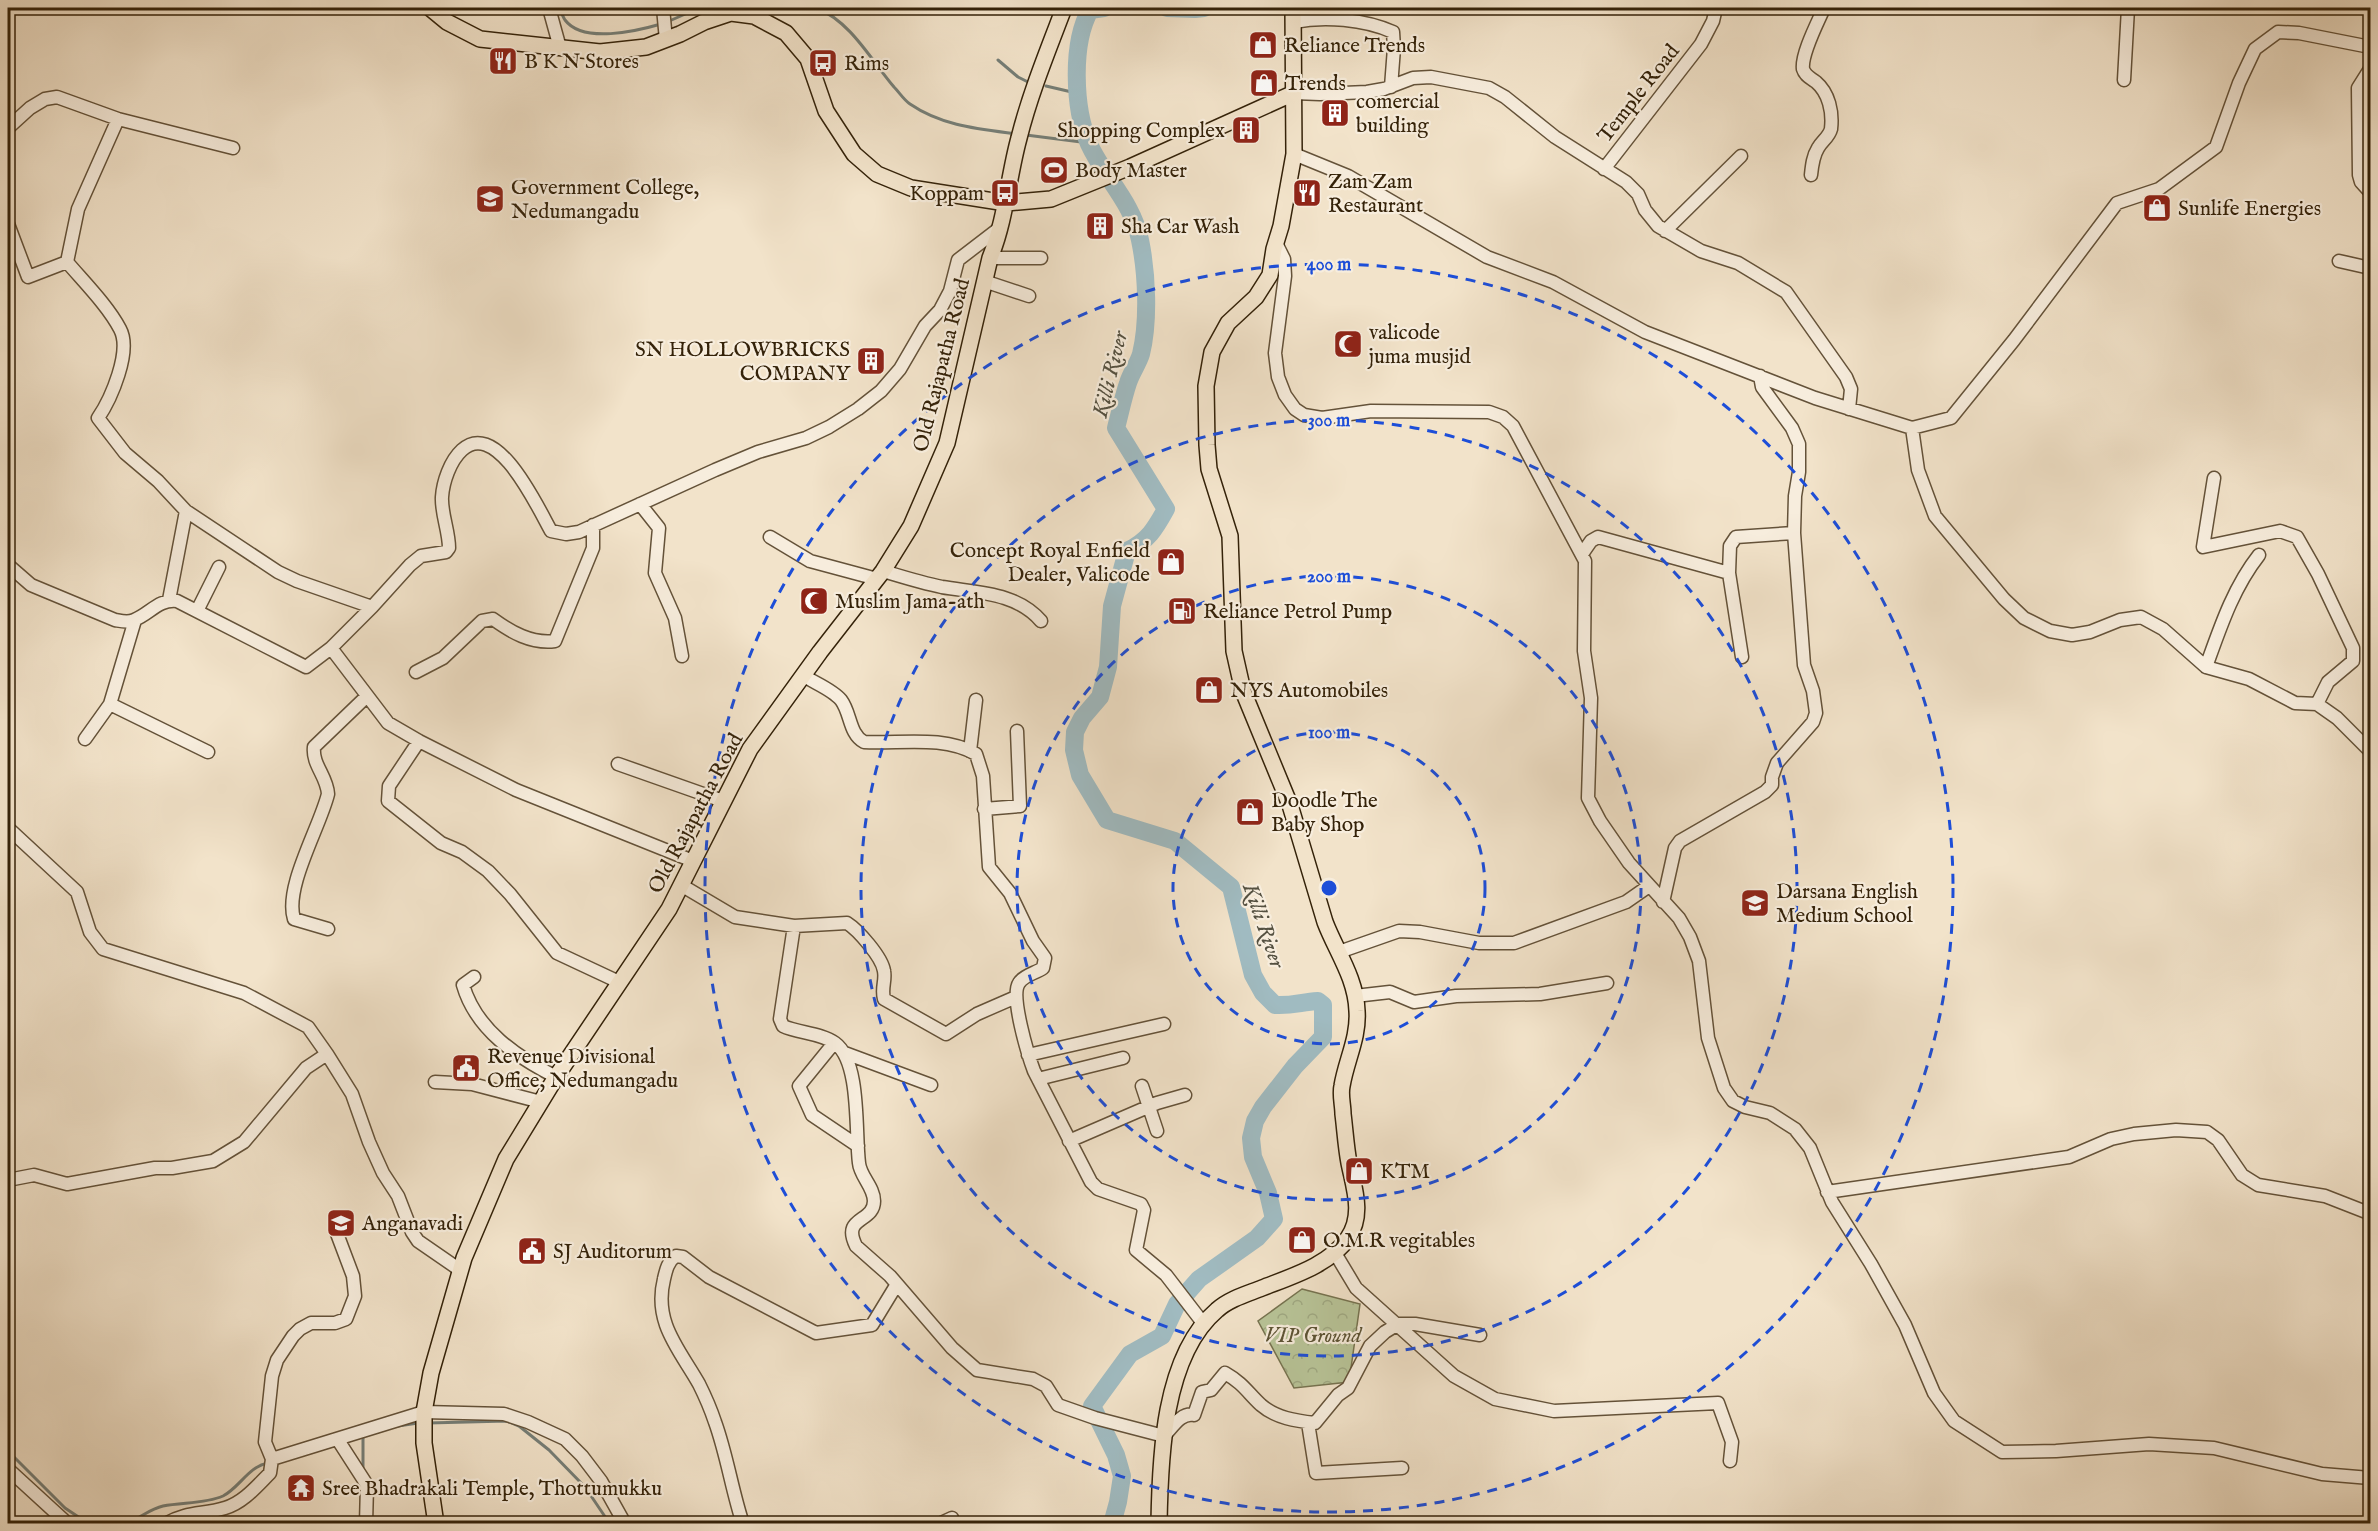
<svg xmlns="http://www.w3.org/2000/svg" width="2378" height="1531" font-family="'IM FELL English',serif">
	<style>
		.forest { fill: url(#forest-crowns); stroke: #767350; stroke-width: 1.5 }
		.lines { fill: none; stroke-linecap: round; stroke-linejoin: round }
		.stream { stroke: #757e77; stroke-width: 3 }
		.river { stroke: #a0bbc1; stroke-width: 18 }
		.minor-casing { stroke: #645239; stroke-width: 15 }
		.major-casing { stroke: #342209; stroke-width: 18 }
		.minor { stroke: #f7eddd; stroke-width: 12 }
		.major { stroke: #f2e3ca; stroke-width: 15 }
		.ring { fill: none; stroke: #1d4ed8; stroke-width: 3; stroke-dasharray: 10 8 }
		.labels { text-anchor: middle; stroke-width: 4.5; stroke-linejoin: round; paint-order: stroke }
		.poi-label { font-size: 21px; fill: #342209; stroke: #f7eddd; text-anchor: start }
		.street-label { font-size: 21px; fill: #342209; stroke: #f7eddd }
		.park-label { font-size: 21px; font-style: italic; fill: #5c5334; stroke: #f7eddd }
		.water-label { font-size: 22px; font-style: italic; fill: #545040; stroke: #f7eddd }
		.centre { fill: #1d4ed8; stroke: #f7eddd; stroke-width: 3 }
		.ring-label { font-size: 18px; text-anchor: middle; font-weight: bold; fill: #1d4ed8; stroke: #f7eddd; stroke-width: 4.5; stroke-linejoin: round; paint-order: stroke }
	</style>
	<defs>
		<pattern id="forest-crowns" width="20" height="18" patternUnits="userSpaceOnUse" patternTransform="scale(1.5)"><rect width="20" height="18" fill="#b8c498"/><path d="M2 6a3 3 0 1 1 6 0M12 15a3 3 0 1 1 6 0" fill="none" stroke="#9fa882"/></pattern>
	</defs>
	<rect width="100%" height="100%" fill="#f2e3ca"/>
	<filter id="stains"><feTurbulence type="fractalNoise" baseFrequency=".00333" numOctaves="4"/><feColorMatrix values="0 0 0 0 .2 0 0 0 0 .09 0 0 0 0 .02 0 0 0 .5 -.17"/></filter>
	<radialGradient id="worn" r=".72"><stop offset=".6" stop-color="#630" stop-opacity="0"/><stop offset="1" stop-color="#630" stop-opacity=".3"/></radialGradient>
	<path class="forest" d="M1302,1289L1360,1304L1349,1382L1294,1388L1258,1321Z"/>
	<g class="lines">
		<path class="stream" d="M559,8C561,12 563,17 565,20C583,44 637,31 661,24
			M817,8C851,22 871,60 894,87C899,92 904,100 910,104C942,126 979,129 1017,134
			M667,22L699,8
			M998,60L1018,77L1028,82
			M1046,86L1076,93
			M1026,135L1089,143
			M428,1423L507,1421L519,1426L549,1450L585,1487L610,1524
			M398,1426L418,1423
			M363,1437V1471
			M8,1451L65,1508L89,1524
			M124,1524C138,1520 149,1509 163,1506C182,1502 205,1504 223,1496C239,1488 249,1466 268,1463"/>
		<path class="river" d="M1104,8L1090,10C1071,44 1074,109 1089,144C1104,177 1133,203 1140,240C1147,274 1149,321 1141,354C1138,364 1131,373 1128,383C1123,398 1120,413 1116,428L1166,509C1155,529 1148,541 1127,551L1112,606L1108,667L1100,697L1082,718L1075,732L1074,750L1080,775L1107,820L1175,841L1231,887L1253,975L1263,993L1275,1005C1293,1006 1301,1002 1318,1001L1323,1005V1037L1295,1066L1263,1107L1255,1121L1251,1138L1253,1157L1268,1193L1274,1219L1257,1238L1199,1279L1177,1304L1162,1336L1130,1354L1092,1406L1116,1455L1122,1476L1118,1502L1112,1524
			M1167,8L1195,9L1204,8"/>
		<g class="minor-casing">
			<path id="minor" d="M549,8L560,48
				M663,8L666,40
				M1294,22C1324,16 1364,19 1393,32L1394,48L1391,87
				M2370,69L2358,88L2359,175L2361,182L2370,192
				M2124,80L2128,8
				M1294,93L1320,94L1367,92L1384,89L1413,78L1431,77L1489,88L1505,97L1555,137L1626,182L1638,194L1645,210L1658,226L1701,251L1738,263L1786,292L1846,377L1851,389L1849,409
				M8,128L30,108L45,99L57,97L118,119L233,148
				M1294,154L1348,176L1487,257L1553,282L1645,332L1815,398L1912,428L1951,418L2014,340L2117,203L2159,189L2216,147L2239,83L2255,49L2278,32L2299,33L2370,47
				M1604,169L1701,44L1713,21L1716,8
				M1811,175C1812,165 1813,156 1818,148C1822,141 1829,137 1831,129C1833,112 1829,93 1816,82C1811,78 1805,76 1803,69C1801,54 1818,22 1824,8
				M8,224L28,277L67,262L78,209L118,119
				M1665,231L1741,156
				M1276,243L1284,259L1285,276L1275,353L1278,377L1285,395L1295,409L1304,415L1322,418L1371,411L1489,412L1503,417L1513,426L1585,561L1584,651L1591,698L1588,798L1600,821L1629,863L1679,918L1690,937L1699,961L1708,1038L1724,1088L1733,1101L1745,1107L1770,1113L1795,1129L1810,1148L1832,1202L1871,1264L1905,1325L1934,1393L1954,1421L2002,1452L2056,1451L2149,1444L2214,1448L2322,1474L2370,1478
				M990,258H1041
				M2339,261L2370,268
				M67,262C84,282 108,306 120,329C132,351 111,399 98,418L125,453L158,481L186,511L278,572L297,581L372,607
				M984,281L1029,296
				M1912,428L1918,470L1935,516L2004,599L2024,618L2050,631L2072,635L2090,632L2120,620L2141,617L2163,629L2206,667L2249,679L2295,703L2317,704
				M2214,478L2203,547L2280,531L2297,537L2318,574L2353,648V661L2328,682L2317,704L2337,718L2370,751
				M640,504L659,528L655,573L675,618L682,656
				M770,537L810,561L877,579
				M1582,554L1591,541L1598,537L1729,573L1742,657
				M8,565L31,585L115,620C121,621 128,623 134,620C150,614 158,599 177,601L306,667L331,648L388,723L419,741L516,790L693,861
				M883,571C903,577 922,583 942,587C977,593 1016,592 1041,621
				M1729,573L1730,546L1736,537L1794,533
				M169,600L186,511
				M197,611L219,567
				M331,648L372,607L410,565L421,556L446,552L449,548C449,531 441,513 442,497C443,482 450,461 462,450C497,418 538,508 551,531L566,534L579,532L715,470L758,452L806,438L829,427L858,409L881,391L900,369L925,326L940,310L950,291L958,260L1001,227
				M2206,667C2220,628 2233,588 2259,555
				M416,672L443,658L482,621L493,619C511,632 531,644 555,641L593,548V525
				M804,676C815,683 833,690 841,700C851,713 849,734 864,742C900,744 943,735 976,754L983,776L989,867L1010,893L1033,941L1045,958L1043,968C1036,973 1024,975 1019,983C1010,996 1028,1055 1034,1071L1091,1182L1098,1189L1141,1204L1144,1210L1136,1250L1166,1275L1203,1323
				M110,704L208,752
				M85,739L110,704L135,620
				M419,741L389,786L388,801L441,843L462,852L488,871L510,894L557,953L619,982
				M970,751L976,700
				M618,764L723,801
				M984,809L1020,806L1017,731
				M8,828L77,892L90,932L103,949L244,993L308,1027L327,1054
				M681,885L735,917L794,926L847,923C858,930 882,957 884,971C886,981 881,988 884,999L946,1034L977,1014L1016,997
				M1663,902L1675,848L1680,841L1765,792L1772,785V777L1777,763L1813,722L1816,713L1813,691L1804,665L1794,533L1795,496L1799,472V444L1792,428L1762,387L1760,376
				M794,926L780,1019L783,1026C798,1033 821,1033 835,1043C861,1062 855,1133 859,1163C860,1176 874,1187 874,1201C874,1223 841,1216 856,1246L890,1276L952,1348L977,1370L1033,1379L1046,1386L1058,1405L1095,1418L1164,1436C1172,1428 1181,1412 1194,1415L1202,1392L1211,1390L1225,1373C1244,1384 1247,1392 1261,1405C1276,1418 1296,1421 1315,1423L1338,1395L1348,1388L1370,1346L1385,1332L1398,1324H1415L1480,1335
				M328,929L294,919C284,887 320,827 328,794C327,776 312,765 314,747L366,697
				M1339,952L1399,931L1420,932L1479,943H1514L1626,902L1649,886
				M474,977L463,985C476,1030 517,1057 556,1077
				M1355,996L1390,992L1414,1002L1456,996L1540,994L1607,983
				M834,1043L799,1086L812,1115L858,1146
				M845,1053L931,1085
				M1028,1055L1164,1024
				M1038,1079L1123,1058
				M435,1082L472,1084L541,1102
				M1142,1086L1157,1131
				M1069,1141L1157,1103L1185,1095
				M8,1180L34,1175L67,1184L155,1168H172L213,1161L244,1142L306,1068L327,1054L352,1094L369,1142L383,1173L398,1196L412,1232L418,1241L460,1270
				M1827,1192L2069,1157L2111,1139L2134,1134L2176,1130L2207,1132L2218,1140L2242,1175L2258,1185L2325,1196L2366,1212L2370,1216
				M1335,1253L1356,1288L1454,1376L1495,1399L1554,1411L1718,1403L1732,1442L1730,1461
				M1308,1423L1316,1473L1402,1468
				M338,1440L367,1485L366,1524
				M272,1459L424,1412L504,1414L528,1422L565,1439L582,1456L601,1481L625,1524
				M272,1459L265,1442L272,1376L277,1360L293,1336L300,1329L311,1323H335L346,1319L355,1296L353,1276L336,1231
				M8,1469L68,1524
				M165,1524C188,1511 202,1515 225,1508C243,1503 257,1486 270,1473L272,1459
				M743,1524C732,1491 727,1455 715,1422C711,1410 705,1396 699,1384C680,1350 653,1323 664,1279C666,1270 668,1261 676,1256L683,1257L709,1277L816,1333L872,1325L897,1284
				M939,1524L952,1518"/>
		</g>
		<g class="major-casing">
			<path id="major" d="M430,8L447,22L480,39L600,52L646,47L680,34L704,22L731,13L754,16L786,33L808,59L826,111L854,154L877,174L911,188L1006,203L1051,199L1130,167L1294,93
				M436,1524L424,1443V1412L431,1373L464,1258L506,1159L556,1077L669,909L750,749L820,652L883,571L911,526L947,443L990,258C1006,219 1008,178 1019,138C1030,94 1048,50 1064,8
				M1159,1524C1160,1458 1163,1356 1217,1310C1229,1299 1247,1294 1262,1288C1290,1277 1330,1265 1348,1238C1364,1215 1354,1188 1349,1163C1346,1147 1345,1130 1343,1114C1343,1105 1340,1095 1342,1086C1346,1061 1359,1037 1357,1011C1356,978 1336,951 1325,922L1290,805L1243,691L1234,651L1230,536L1209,469L1207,445L1206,386L1212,352L1228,323L1256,297L1270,275L1274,249L1281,226L1294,154L1293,8"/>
		</g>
		<use href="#minor" class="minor"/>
		<use href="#major" class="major"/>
	</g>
	<g class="ring">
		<circle cx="1329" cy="888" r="156"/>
		<circle cx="1329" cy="888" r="312"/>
		<circle cx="1329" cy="888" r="468"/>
		<circle cx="1329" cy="888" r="624"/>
	</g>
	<defs>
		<g id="shop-square" transform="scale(1.5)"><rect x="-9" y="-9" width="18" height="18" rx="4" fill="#8f2418" stroke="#f7eddd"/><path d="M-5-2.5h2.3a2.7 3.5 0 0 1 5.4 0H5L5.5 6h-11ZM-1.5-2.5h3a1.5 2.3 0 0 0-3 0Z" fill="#fff"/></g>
		<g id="restaurant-square" transform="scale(1.5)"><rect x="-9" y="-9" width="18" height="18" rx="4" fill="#8f2418" stroke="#f7eddd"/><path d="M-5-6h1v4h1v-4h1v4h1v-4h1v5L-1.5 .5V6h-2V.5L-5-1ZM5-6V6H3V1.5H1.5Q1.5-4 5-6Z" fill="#fff"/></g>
		<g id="bus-square" transform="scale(1.5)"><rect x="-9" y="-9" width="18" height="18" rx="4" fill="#8f2418" stroke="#f7eddd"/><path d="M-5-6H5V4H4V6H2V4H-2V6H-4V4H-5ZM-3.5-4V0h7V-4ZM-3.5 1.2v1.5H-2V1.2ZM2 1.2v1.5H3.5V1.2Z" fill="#fff"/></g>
		<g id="building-square" transform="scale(1.5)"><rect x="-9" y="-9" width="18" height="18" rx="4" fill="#8f2418" stroke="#f7eddd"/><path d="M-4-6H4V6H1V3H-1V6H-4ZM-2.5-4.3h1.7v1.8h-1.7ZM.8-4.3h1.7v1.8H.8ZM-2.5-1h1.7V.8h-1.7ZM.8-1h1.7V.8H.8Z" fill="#fff"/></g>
		<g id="stadium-square" transform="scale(1.5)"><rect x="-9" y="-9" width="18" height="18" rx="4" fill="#8f2418" stroke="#f7eddd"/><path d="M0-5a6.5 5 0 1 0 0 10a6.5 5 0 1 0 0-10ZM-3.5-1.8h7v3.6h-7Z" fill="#fff"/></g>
		<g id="university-square" transform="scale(1.5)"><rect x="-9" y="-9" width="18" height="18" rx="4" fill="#8f2418" stroke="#f7eddd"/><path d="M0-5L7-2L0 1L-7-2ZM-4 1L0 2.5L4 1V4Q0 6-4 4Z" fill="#fff"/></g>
		<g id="mosque-square" transform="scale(1.5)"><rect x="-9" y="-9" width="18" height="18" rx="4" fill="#8f2418" stroke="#f7eddd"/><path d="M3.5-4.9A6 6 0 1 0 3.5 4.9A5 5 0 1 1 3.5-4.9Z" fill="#fff"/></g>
		<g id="fuel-square" transform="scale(1.5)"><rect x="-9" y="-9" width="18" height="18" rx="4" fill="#8f2418" stroke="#f7eddd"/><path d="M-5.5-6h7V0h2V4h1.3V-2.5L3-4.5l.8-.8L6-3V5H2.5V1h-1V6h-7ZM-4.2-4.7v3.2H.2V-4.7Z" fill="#fff"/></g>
		<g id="school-square" transform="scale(1.5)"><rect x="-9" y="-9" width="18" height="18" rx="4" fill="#8f2418" stroke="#f7eddd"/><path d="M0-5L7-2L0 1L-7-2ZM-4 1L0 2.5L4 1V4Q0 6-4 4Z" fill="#fff"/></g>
		<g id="civic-square" transform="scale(1.5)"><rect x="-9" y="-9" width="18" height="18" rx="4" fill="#8f2418" stroke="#f7eddd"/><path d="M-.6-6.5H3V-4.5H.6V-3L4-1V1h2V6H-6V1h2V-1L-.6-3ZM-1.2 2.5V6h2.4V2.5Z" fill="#fff"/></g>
		<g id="temple-square" transform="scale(1.5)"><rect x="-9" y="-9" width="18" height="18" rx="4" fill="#8f2418" stroke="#f7eddd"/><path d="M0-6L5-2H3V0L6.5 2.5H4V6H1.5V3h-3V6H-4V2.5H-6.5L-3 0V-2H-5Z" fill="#fff"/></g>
	</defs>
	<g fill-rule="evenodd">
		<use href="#shop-square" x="1263" y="45"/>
		<use href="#restaurant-square" x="503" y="61"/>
		<use href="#bus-square" x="823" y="63"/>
		<use href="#shop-square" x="1264" y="83"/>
		<use href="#building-square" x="1335" y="113"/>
		<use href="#building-square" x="1246" y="130"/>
		<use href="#stadium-square" x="1054" y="170"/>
		<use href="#bus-square" x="1005" y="193"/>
		<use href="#restaurant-square" x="1307" y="193"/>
		<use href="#university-square" x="490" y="199"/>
		<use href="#shop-square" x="2157" y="208"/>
		<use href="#building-square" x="1100" y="226"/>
		<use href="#mosque-square" x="1348" y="344"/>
		<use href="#building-square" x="871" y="361"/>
		<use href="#shop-square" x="1171" y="562"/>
		<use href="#mosque-square" x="814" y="601"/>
		<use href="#fuel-square" x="1182" y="611"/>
		<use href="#shop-square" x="1209" y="690"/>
		<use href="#shop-square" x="1250" y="812"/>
		<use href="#school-square" x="1755" y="903"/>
		<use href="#civic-square" x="466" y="1068"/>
		<use href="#shop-square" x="1359" y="1171"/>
		<use href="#school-square" x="341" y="1223"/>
		<use href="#shop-square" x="1302" y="1240"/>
		<use href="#civic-square" x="532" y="1251"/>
		<use href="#temple-square" x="301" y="1488"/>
	</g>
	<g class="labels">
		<g class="poi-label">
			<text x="1284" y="52">Reliance Trends</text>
			<text x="524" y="68">B K N Stores</text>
			<text x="844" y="70">Rims</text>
			<text x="1285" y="90">Trends</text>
			<text x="1356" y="108">comercial<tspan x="1356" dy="24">building</tspan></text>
			<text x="1225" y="137" text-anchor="end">Shopping Complex</text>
			<text x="1075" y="177">Body Master</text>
			<text x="1328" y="188">Zam Zam<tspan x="1328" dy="24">Restaurant</tspan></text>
			<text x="511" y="194">Government College,<tspan x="511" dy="24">Nedumangadu</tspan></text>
			<text x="984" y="200" text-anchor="end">Koppam</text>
			<text x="2178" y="215">Sunlife Energies</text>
			<text x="1121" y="233">Sha Car Wash</text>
			<text x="1369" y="339">valicode<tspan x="1369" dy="24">juma musjid</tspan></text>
			<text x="850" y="356" text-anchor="end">SN HOLLOWBRICKS<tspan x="850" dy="24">COMPANY</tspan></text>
			<text x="1150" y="557" text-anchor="end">Concept Royal Enfield<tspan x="1150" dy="24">Dealer, Valicode</tspan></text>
			<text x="835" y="608">Muslim Jama-ath</text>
			<text x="1203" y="618">Reliance Petrol Pump</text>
			<text x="1230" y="697">NYS Automobiles</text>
			<text x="1271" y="807">Doodle The<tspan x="1271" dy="24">Baby Shop</tspan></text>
			<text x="1776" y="898">Darsana English<tspan x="1776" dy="24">Medium School</tspan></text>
			<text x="487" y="1063">Revenue Divisional<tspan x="487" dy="24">Office, Nedumangadu</tspan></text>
			<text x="1380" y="1178">KTM</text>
			<text x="362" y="1230">Anganavadi</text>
			<text x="1323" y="1247">O.M.R vegitables</text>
			<text x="553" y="1258">SJ Auditorum</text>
			<text x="322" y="1495">Sree Bhadrakali Temple, Thottumukku</text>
		</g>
		<g class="street-label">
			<text transform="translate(1638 93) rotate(-52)" y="7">Temple Road</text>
			<text transform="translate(941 365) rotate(-76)" y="7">Old Rajapatha Road</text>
			<text transform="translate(695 813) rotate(-62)" y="7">Old Rajapatha Road</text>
		</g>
		<g class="park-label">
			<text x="1313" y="1342">VIP Ground</text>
		</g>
		<g class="water-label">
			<text transform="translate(1109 374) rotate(-76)" y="8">Killi River</text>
			<text transform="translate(1265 925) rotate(71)" y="8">Killi River</text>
		</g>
	</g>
	<circle cx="1329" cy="888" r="9" class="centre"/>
	<g class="ring-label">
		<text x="1329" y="270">400 m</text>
		<text x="1329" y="426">300 m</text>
		<text x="1329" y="582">200 m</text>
		<text x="1329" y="738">100 m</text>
	</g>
	<rect width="2378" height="1531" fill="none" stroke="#f2e3ca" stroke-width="30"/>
	<rect x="9" y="9" width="2360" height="1513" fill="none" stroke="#342209" stroke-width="3"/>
	<rect x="15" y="15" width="2348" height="1501" fill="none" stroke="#342209" stroke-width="1.5"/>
	<rect width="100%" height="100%" filter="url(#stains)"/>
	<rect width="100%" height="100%" fill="url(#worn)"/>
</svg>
